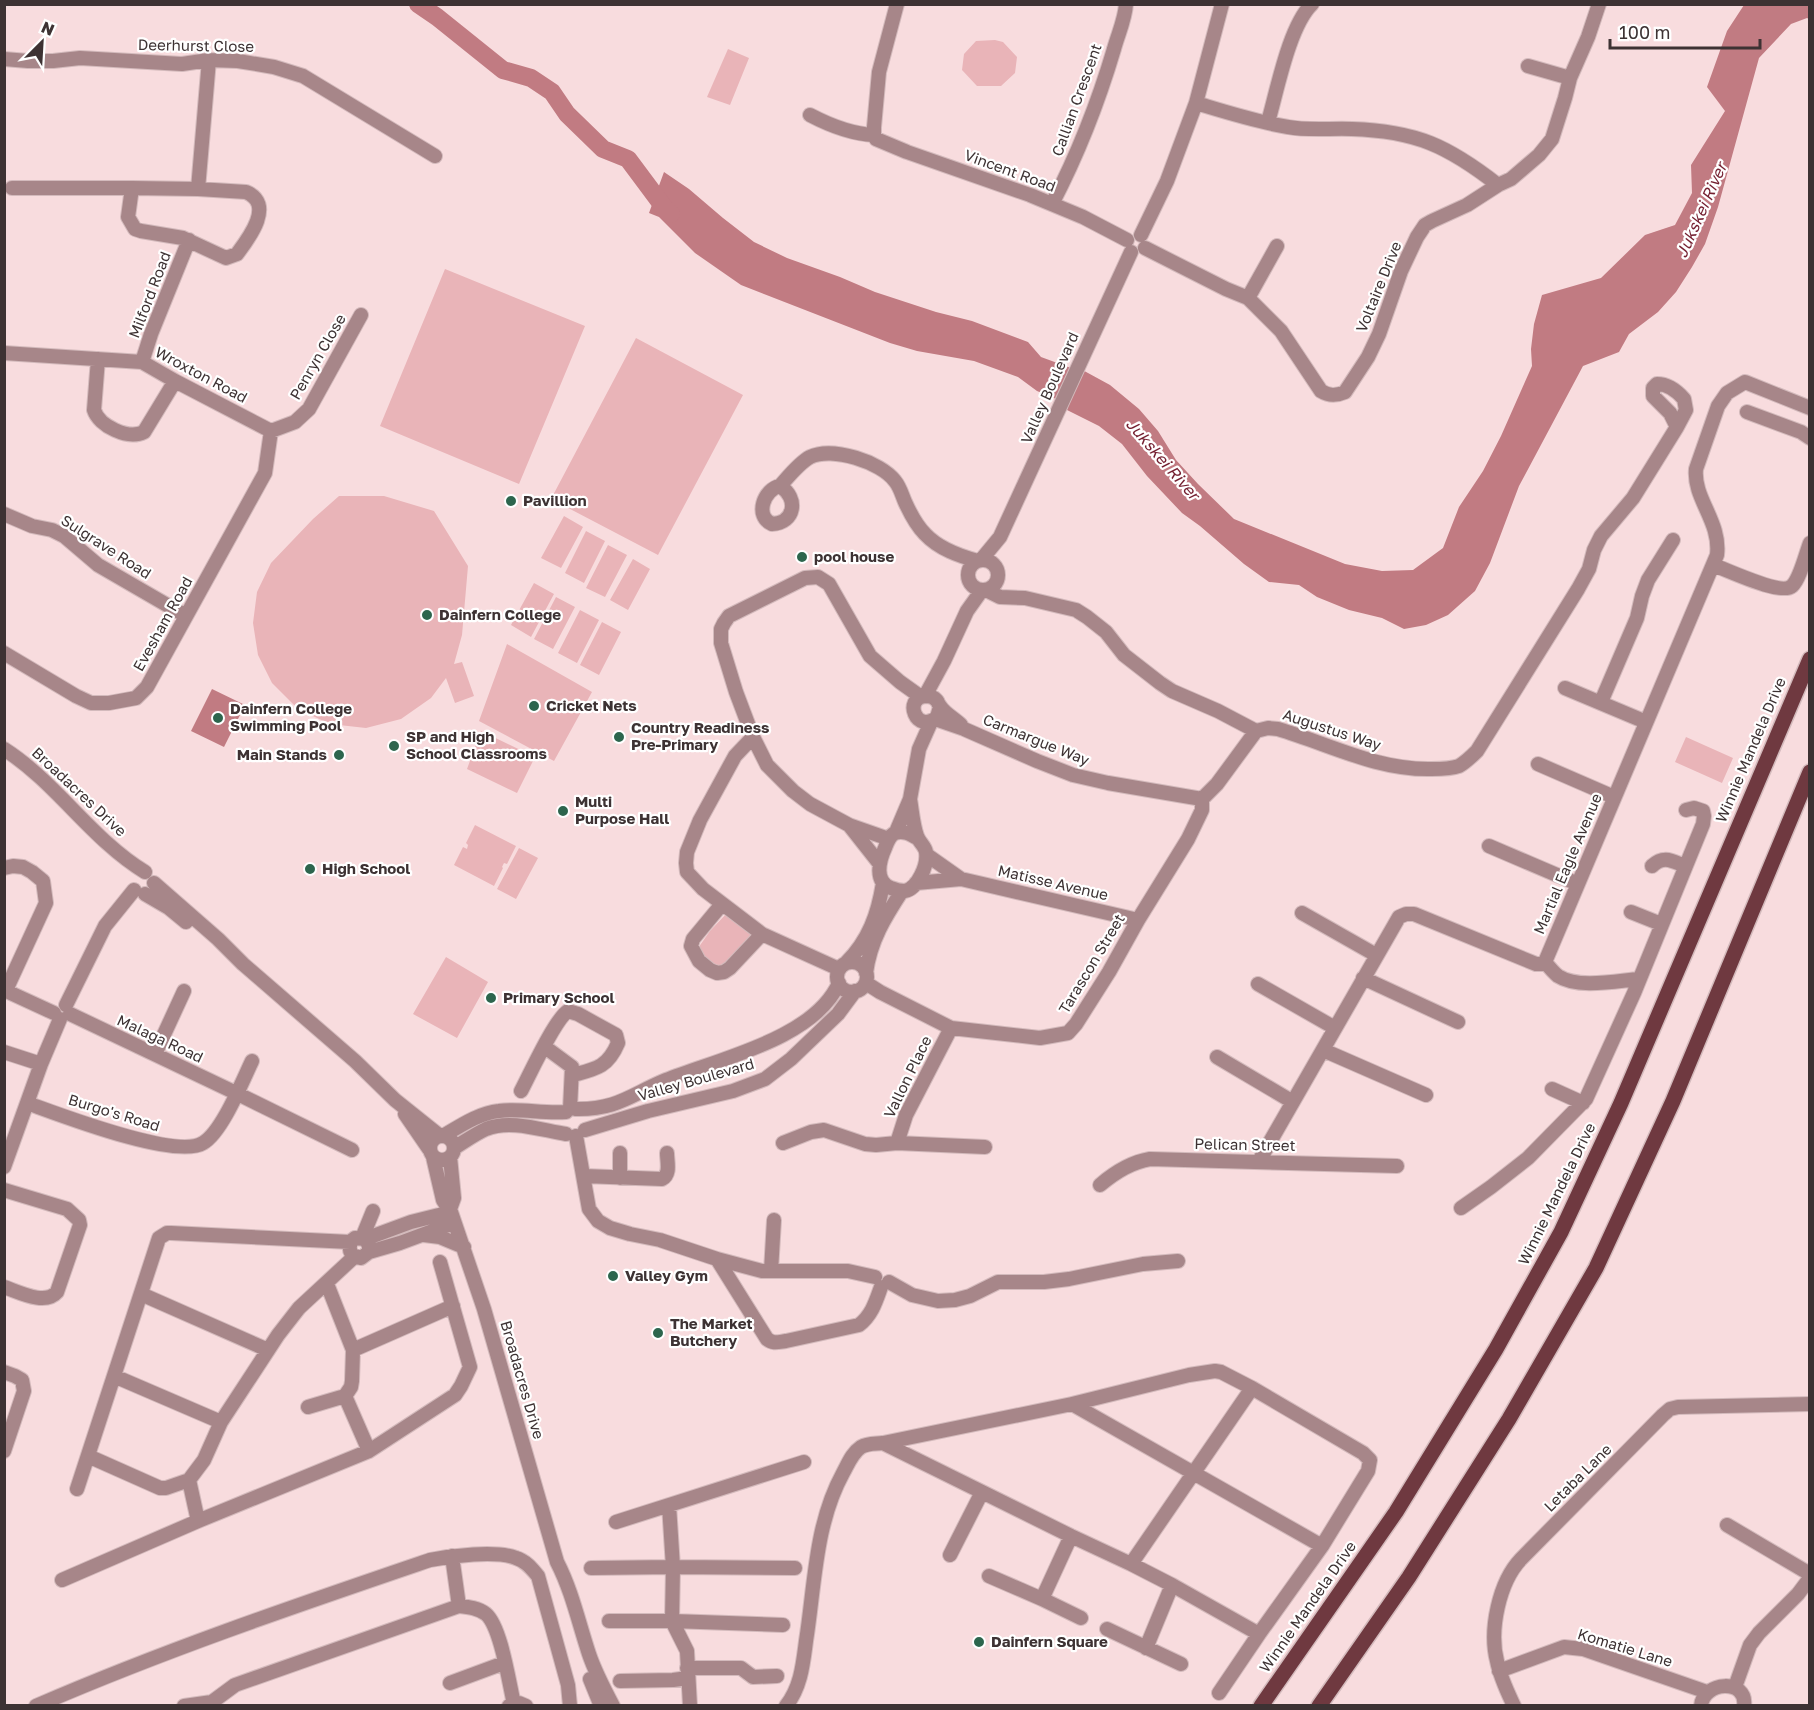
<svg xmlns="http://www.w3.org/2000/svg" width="1814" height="1710" font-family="'Golos Text',sans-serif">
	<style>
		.green { fill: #e9b4b8 }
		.water { fill: #c17b82 }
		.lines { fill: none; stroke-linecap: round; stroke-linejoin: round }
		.river { stroke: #c17b82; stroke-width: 18 }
		.minor-casing { stroke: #d3babc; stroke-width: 16 }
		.major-casing { stroke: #d3babc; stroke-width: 18 }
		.minor { stroke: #a78689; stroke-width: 14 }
		.major { stroke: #6f3940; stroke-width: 15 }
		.poi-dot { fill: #2d654d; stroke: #fff; stroke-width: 2 }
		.labels { text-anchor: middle; stroke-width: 4.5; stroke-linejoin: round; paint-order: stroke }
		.street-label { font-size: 15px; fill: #3d3233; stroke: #fff }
		.poi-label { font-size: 15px; font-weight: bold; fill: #3d3233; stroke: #fff; text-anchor: start }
		.water-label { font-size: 16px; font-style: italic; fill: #741f30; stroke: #fff }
	</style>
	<rect width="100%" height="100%" fill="#f8dcde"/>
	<path class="green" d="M995,40L1003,42L1017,57L1015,73L1001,86H977L962,70L964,54L976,41Z
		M728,49L749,58L730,105L707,97Z
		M445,269L585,326L519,484L380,426Z
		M636,338L743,395L658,555L551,499Z
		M339,496H384L434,511L468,566L462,635L454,664L462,662L474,696L455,703L446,678L431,698L401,719L366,728L330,724L298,709L272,683L258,655L253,623L257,592L271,563L313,519Z
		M564,516L583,527L561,568L541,558Z
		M586,531L605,541L584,583L565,573Z
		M608,545L627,555L605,597L586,588Z
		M633,559L650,569L628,610L610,600Z
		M534,583L554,594L531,637L511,625Z
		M556,597L575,607L553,649L534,639Z
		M580,610L599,620L577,663L558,653Z
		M602,622L621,632L599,675L580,665Z
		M507,644L592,692L554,761L479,721Z
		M481,731L535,757L517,793L467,769Z
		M1686,737L1733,758L1722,783L1675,762Z
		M475,825L516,846L507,864L504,863L502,867L503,868L494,886L454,865L463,847L467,849L468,845L466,843Z
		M519,848L538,858L516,899L497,889Z
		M727,913L756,937L717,973L696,951L710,931Z
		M446,957L488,982L457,1038L413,1014Z"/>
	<path class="water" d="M1744,5H1809V19L1807,18L1791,24L1759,58L1718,207L1705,244L1692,267L1676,292L1658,312L1629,334L1619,352L1583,366L1519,486L1490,563L1475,591L1448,615L1426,625L1404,629L1382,618L1349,610L1317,597L1299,585L1269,582L1244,564L1200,526L1182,513L1147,476L1122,444L1099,426L1067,410L1077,367L1110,385L1139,409L1158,431L1176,460L1198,484L1234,519L1345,564L1382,571L1413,570L1443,548L1459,507L1483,471L1501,436L1532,366L1531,349L1534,324L1542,295L1601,278L1645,235L1675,225L1692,193L1691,165L1725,111L1707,87L1727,31Z
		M664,172L689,189L723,218L754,242L787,258L840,277L875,292L936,312L972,321L1028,342L1041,357L1071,368L1056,399L1037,391L1018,377L974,361L917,351L890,343L741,285L695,253L659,217L649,213Z
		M212,689L245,705L224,747L191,731Z"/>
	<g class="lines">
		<path class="river" d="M418,4L437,17L503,70L531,78L552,92L567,114L603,149L628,159L666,210L671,214"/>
		<g class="minor-casing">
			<path id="minor" d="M897,4L879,72L874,127V135L876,139L907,152L1030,195L1083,217L1127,240
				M4,59L28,61H53L80,58L182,64L209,60L238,61L274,67L303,76L435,156
				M1528,66L1570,78
				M1196,103C1226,112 1257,122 1288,127C1309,131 1331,128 1352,129C1416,131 1448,146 1498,185
				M810,115C831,126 851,134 874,135
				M1268,122C1277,91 1289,26 1312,4
				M12,188H132
				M132,188L198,189L246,192C275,204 249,238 237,254L226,258L183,238L141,231L135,229L128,217Z
				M198,189L209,60
				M1052,204C1078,154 1098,103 1114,49C1118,34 1125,20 1126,4
				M1141,235L1167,181L1196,103L1222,4
				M1145,248L1226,289L1248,298L1281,331L1321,391C1329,396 1336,396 1345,392L1368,357L1379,334L1401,271L1417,237L1425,225L1432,221L1467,205L1498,185L1511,179L1539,155L1552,139L1565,98L1570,78L1588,37L1599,4
				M1248,298L1277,246
				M4,353L142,362L175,381L271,431
				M98,359L94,410C99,426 128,440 144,432L175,381
				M142,362L151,334L189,240
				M1747,412L1801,432L1810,438
				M271,431L295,422L309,409L361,315
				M780,486C799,498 795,523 772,524C754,516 764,489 780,486C789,476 799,463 810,457C832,446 881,462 895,481C900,487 902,495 905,502C910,513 916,525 925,534C939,549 959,556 978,561
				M4,514L32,526L52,530L64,536L98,565L186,616
				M981,560L1000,537L1131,252
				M968 575a15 15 0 1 1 30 0a15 15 0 1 1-30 0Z
				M1713,565C1728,570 1781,596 1792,586C1800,579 1806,553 1810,543
				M986,590L1000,597L1025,598L1076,610L1087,617L1106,632L1124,655L1160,683L1172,691L1218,711L1256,731L1268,728L1278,729C1329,744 1376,770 1431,769C1440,769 1451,769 1459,766C1466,762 1471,757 1477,751L1578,589L1589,569L1594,550L1601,536L1633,498L1677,427L1670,413L1653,396V388L1657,384C1667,384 1677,391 1684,399L1686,410L1677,427
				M4,653L76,696L91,703H109L136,698L147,687L265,473L271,431
				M1565,688L1646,722
				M925,696L944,661L967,611L982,590
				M1601,702L1637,618L1642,596L1648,580L1673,540
				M940,707L937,717C916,735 903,698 925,696C929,696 931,696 934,698C940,703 936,701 940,706C944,713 955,719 961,725
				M935,719L964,729L1037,761L1073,775L1108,783L1202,799
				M753,737L735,756L700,820L687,852L686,863L687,872L703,889L762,934L839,969
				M4,749C57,783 91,839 145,872
				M1538,764L1614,797
				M910,799C912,811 913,825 917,836C919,842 925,846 926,852C928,865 918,888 905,891C901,891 896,890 891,888C874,882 879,861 885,848C887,843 889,836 895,833C903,830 910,834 917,838
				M849,825L879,863
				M896,832L910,799L919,749L931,722
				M889,839L849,825L810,804L793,791L767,765L753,737L736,692L721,643V629L724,623L729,616L805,578L818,577L829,584L870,656L900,682L921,697
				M1489,846L1578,884
				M927,855L961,879
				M1652,866C1664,855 1672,861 1685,866
				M4,868L13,866L23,867L32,872L43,881L46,903L6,990
				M154,883L218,939L243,964L355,1061L395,1100L440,1136
				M916,883L961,879L1138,920
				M145,894L169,908L186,922
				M722,904L693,939L691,946L699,961L710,970L717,973L724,972L730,968L762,934
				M1631,912L1661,924
				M1302,913L1376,955
				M1545,962C1549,967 1553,972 1558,976C1578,989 1616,981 1639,979
				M837 977a15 15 0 1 1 30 0a15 15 0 1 1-30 0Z
				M846,963C869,940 878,914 883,883
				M866,973C870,941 885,917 902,891
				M1363,978L1458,1022
				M866,983L880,992L951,1028L1040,1038L1068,1033L1076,1024L1109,972L1138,920L1188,839L1202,810V799L1217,784L1256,731
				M1258,984L1335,1028
				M4,990L54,1013
				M66,1005L105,926L134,890
				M70,1014L236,1093L352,1150
				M545,1047L572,1067L570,1109
				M1323,1050L1426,1095
				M4,1052L41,1064
				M155,1054L184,991
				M1217,1057L1293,1102
				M1552,1089L1583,1103
				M521,1091C530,1074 555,1019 568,1011L578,1014L616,1035L618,1043C608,1067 596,1069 573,1075
				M27,1103C58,1114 176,1160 203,1143C222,1132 242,1082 252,1061
				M575,1109C617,1110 630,1095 666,1080C718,1059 814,1039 839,983
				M405,1114L429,1149
				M585,1130L648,1111L733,1091L765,1079L791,1059L838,1014L855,991
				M430 1148a12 12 0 1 1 24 0a12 12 0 1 1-24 0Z
				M443,1136C460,1126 479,1113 499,1111C521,1108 543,1114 566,1112
				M576,1136L589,1209L598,1221L610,1228L630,1234L660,1240L717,1259L767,1339C773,1344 778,1342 786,1341L859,1325C872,1315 876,1301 881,1287
				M783,1143L811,1132L824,1130L865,1144L876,1145L897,1143L985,1147
				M897,1143L906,1115L951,1028
				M454,1148C464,1142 475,1134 486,1129C510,1119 541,1130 566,1134
				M620,1153V1178
				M433,1157L443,1200L451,1212L484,1309L557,1562C572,1591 579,1624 589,1654C595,1672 604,1689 613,1706
				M450,1157L454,1198L450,1209
				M1259,1161L1399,917L1406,914H1414L1536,964H1542L1545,962L1717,555C1721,521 1693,499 1696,469L1718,406L1727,393L1745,382L1810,408
				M4,1167L41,1064L60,1019
				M584,1176L662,1179C671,1174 667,1162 667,1153
				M1100,1185C1114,1173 1132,1162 1150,1159L1397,1166
				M4,1190L67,1209L79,1220L80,1225L57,1292C45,1306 19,1292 4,1287
				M1461,1208L1491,1187L1528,1158L1586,1099L1634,993L1703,824L1704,816L1703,811L1694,808L1686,810
				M424,1235L440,1237L464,1247
				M362,1238L373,1211
				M365,1239L411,1222L451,1212
				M369,1252V1245L365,1239L355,1238C349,1242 348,1248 352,1255L361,1258L369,1252L400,1243L454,1223
				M717,1259L762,1271H848L875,1277
				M771,1271L774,1220
				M889,1282L912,1295L938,1301L955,1300L970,1296L998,1282H1044L1069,1279L1143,1264L1178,1261
				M141,1294L268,1350
				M353,1350L453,1306
				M4,1372L15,1376L22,1380L24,1391L4,1451
				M114,1376L221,1422
				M345,1396L369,1451
				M1072,1404L1322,1546
				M308,1407L345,1396L351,1387L352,1381L353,1350L327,1284
				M88,1456L160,1488H166L189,1480L204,1460L221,1422L278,1335L299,1308L354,1257
				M189,1480L198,1521
				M77,1489L159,1238L167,1233H171L350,1242
				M669,1505L673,1567L672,1621L687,1651L690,1706
				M616,1522L804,1462
				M1727,1525L1810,1574
				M950,1555L982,1492
				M452,1556L459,1606
				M1131,1564L1252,1388
				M591,1568L673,1567L795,1568
				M989,1576L1042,1599L1081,1618
				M62,1580L198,1521L369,1451L455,1395L461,1386L470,1367L440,1262
				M1042,1599L1071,1536
				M609,1621H672L783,1625
				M1107,1629L1181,1664
				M1146,1648L1172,1585
				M687,1668H741L753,1677L777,1676
				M1499,1671L1564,1647L1583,1649L1707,1692
				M590,1679L601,1706
				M620,1681L673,1680L688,1678
				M450,1683L504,1663
				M1735,1687L1750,1645L1759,1633L1798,1594L1810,1578
				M1219,1693L1259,1634
				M36,1706C165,1650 298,1605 430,1560C451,1556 496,1550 516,1558C526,1561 532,1569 538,1576L568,1685L570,1706
				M184,1706L212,1702L235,1685L459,1606C469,1607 478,1608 486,1614C501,1627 509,1683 514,1704
				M509,1706L519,1703L526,1706
				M786,1706C801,1687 803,1664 806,1641C815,1584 815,1524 843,1473C848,1464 852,1453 861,1447C868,1443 876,1444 883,1443L1072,1404L1189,1375L1215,1371L1221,1372L1252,1388L1363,1453L1370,1460L1368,1471L1322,1546L1259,1634L1172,1585L1131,1564L1071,1536L883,1443
				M1514,1706C1507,1691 1500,1677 1497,1661C1489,1630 1499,1582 1521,1559L1663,1415L1670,1409L1678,1407L1810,1404
				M1701,1706C1703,1681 1748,1678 1744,1706"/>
		</g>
		<g class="major-casing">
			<path id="major" d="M1261,1706L1396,1512L1496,1349L1561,1232L1621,1103L1810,659
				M1319,1706L1409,1577L1509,1419L1596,1268L1673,1101L1810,772"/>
		</g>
		<use href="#minor" class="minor"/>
		<use href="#major" class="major"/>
	</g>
	<g class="poi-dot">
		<circle cx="511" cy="501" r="6"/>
		<circle cx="802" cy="557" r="6"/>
		<circle cx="427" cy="615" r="6"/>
		<circle cx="534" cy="706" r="6"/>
		<circle cx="218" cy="718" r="6"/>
		<circle cx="619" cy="737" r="6"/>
		<circle cx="394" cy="746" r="6"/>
		<circle cx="339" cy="755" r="6"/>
		<circle cx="563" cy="811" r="6"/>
		<circle cx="310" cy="869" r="6"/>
		<circle cx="491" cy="998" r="6"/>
		<circle cx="613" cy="1276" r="6"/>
		<circle cx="658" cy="1333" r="6"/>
		<circle cx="979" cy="1642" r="6"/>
	</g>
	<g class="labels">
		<g class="street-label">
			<text transform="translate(196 46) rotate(1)" y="5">Deerhurst Close</text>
			<text transform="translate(1077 100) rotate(-70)" y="5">Callian Crescent</text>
			<text transform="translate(1010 171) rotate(20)" y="5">Vincent Road</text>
			<text transform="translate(1379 287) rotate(-68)" y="5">Voltaire Drive</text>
			<text transform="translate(150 295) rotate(-69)" y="5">Milford Road</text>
			<text transform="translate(318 357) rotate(-60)" y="5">Penryn Close</text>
			<text transform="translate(201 375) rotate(28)" y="5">Wroxton Road</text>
			<text transform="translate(1050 388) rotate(-66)" y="5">Valley Boulevard</text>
			<text transform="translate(106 547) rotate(33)" y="5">Sulgrave Road</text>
			<text transform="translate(163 624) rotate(-61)" y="5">Evesham Road</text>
			<text transform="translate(1332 730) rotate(18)" y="5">Augustus Way</text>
			<text transform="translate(1036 740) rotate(22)" y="5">Carmargue Way</text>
			<text transform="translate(1751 750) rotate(-67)" y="5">Winnie Mandela Drive</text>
			<text transform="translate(79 792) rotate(43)" y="5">Broadacres Drive</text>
			<text transform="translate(1568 864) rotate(-67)" y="5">Martial Eagle Avenue</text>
			<text transform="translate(1053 883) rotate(13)" y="5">Matisse Avenue</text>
			<text transform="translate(1092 964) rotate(-59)" y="5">Tarascon Street</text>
			<text transform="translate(160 1039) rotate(25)" y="5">Malaga Road</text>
			<text transform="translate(908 1077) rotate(-64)" y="5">Vallon Place</text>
			<text transform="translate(696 1080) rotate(-16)" y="5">Valley Boulevard</text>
			<text transform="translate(114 1113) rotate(17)" y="5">Burgo's Road</text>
			<text transform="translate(1245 1145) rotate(1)" y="5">Pelican Street</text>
			<text transform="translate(1557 1194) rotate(-64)" y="5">Winnie Mandela Drive</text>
			<text transform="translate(522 1380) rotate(74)" y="5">Broadacres Drive</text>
			<text transform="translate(1578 1478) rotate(-45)" y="5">Letaba Lane</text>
			<text transform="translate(1308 1607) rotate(-55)" y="5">Winnie Mandela Drive</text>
			<text transform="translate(1625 1648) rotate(17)" y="5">Komatie Lane</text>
		</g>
		<g class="poi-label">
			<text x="523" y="506">Pavillion</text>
			<text x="814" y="562">pool house</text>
			<text x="439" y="620">Dainfern College</text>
			<text x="546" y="711">Cricket Nets</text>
			<text x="230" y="714">Dainfern College<tspan x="230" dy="17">Swimming Pool</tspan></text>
			<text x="631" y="733">Country Readiness<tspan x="631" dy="17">Pre-Primary</tspan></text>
			<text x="406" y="742">SP and High<tspan x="406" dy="17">School Classrooms</tspan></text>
			<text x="327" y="760" text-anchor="end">Main Stands</text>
			<text x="575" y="807">Multi<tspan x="575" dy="17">Purpose Hall</tspan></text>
			<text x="322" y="874">High School</text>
			<text x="503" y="1003">Primary School</text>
			<text x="625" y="1281">Valley Gym</text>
			<text x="670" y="1329">The Market<tspan x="670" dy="17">Butchery</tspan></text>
			<text x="991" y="1647">Dainfern Square</text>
		</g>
		<g class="water-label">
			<text transform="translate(1701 210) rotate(-66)" y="6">Jukskei River</text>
			<text transform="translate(1163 459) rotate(49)" y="6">Jukskei River</text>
		</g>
	</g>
	<rect width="1814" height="1710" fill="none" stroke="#3d3233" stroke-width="12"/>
	<g transform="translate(42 42) rotate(24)" stroke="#ffffff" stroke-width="4.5" paint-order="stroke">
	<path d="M0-4.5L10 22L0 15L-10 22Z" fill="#3d3233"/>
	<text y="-9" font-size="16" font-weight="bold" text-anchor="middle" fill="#3d3233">N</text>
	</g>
	<path d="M1610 39v9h150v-9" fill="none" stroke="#3d3233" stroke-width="3"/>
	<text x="1619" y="39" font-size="18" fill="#3d3233" stroke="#ffffff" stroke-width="4.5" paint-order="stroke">100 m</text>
</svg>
